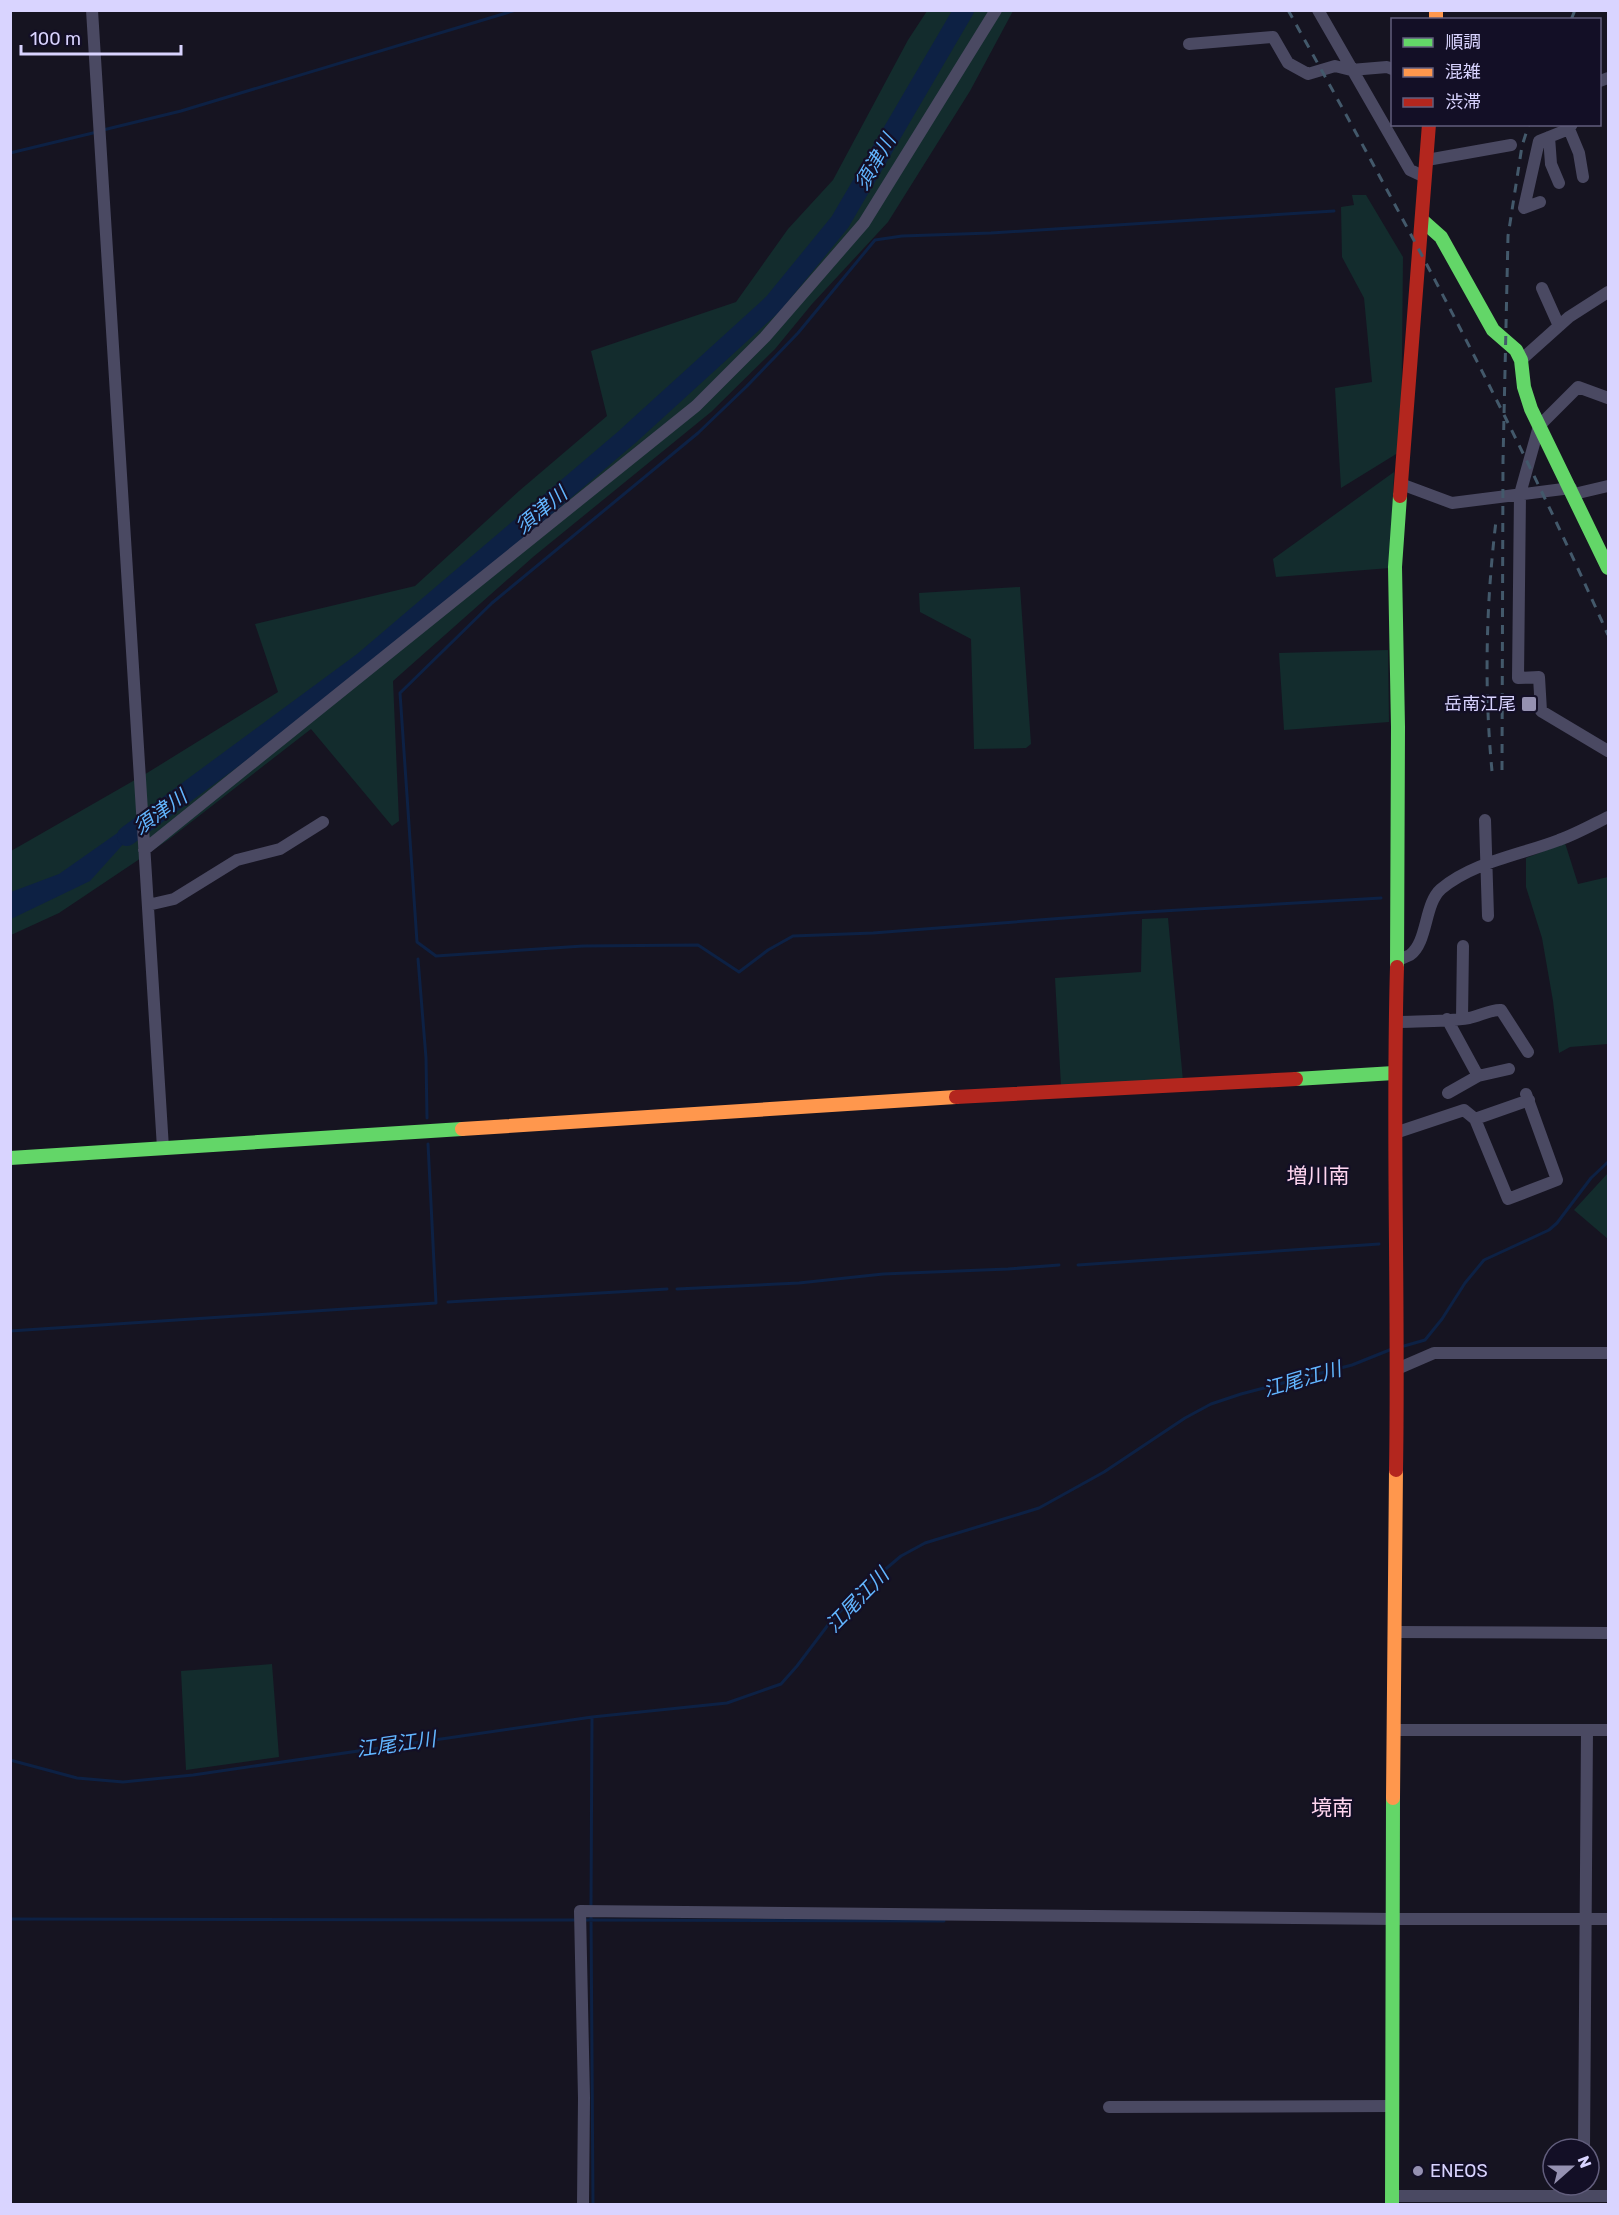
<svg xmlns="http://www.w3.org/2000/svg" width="1619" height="2215" font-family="Rubik,'Noto Sans JP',sans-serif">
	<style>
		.green { fill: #132c2d }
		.water { fill: #0d2144 }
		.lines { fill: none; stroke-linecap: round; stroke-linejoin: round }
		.stream { stroke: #0d2144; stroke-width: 3 }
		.river { stroke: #0d2144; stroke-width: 20 }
		.street { stroke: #4a4962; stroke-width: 12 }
		.fast { stroke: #63d668; stroke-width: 14 }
		.slow { stroke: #ff974d; stroke-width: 14 }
		.jam { stroke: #b3261e; stroke-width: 14 }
		.rail { stroke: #43596b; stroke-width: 3; stroke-dasharray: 9 8; stroke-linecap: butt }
		.poi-dot { fill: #9591b1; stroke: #130f26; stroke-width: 2 }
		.labels { text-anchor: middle; stroke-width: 4.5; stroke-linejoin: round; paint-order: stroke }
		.poi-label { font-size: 18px; fill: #d9d4ff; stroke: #130f26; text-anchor: end }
		.water-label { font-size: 20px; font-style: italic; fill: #62b6ff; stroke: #130f26 }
		.quarter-label { font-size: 21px; fill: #ffd6f0; stroke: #130f26 }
	</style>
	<rect width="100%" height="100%" fill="#161421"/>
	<path class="green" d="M927,11H1013L970,91L888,222L812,304L775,349L711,412L533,557L393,681L399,821L392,826L311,729L168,840L59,913L11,935V851L147,773L278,692L255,624L415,586L519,491L607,416L591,351L736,302L788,229L833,180L908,40Z
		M1352,195H1366L1403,257L1401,451L1341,488L1335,388L1372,382L1364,298L1342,257L1341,207L1354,205Z
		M1394,472L1390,568L1276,577L1273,559Z
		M1020,587L1031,744L1026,748L974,749L971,639L920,612L919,593Z
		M1388,650L1389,722L1284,730L1279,653Z
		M1565,843L1578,884L1608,877V1044L1570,1047L1559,1053L1553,1001L1542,938L1526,887V858Z
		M1168,918L1183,1081L1061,1086L1055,978L1141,972L1142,919Z
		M1608,1173V1239L1574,1210Z
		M272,1664L279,1757L186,1770L181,1671Z"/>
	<path class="water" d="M133,822L136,830L90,881L11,919V892L59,874Z"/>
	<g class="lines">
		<path class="stream" d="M103,130L181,111L516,10
			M10,153L97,132
			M1334,211L991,233L902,236L875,240L798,333L747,386L698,433L492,603L400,693L417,942L436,956L583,946L698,945L739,972L768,950L793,936L873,933L1129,913L1381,898
			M418,959L426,1058L427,1118
			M1078,1265L1379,1244
			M677,1289L799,1283L883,1274L1008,1269L1059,1265
			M448,1302L667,1289
			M10,1331L436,1303L428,1144
			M1404,1346L1425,1340L1442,1319L1465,1283L1484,1260L1549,1230L1557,1223L1591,1178L1608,1162
			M10,1760L77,1778L123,1782L193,1775L592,1717L727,1703L781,1684L797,1666L831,1621L862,1589L901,1556L925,1543L1039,1508L1104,1472L1185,1418L1211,1404L1241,1394L1352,1365L1392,1349
			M591,1907L592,1717
			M591,1914L593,2204
			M10,1919L578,1920
			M584,1920L944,1921"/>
		<path class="river" d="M127,836L363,662L627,437L773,304L840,222L964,10"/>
		<path class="street" d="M92,10L163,1148
			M1318,10L1410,170L1425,177
			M1189,44L1273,37L1288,63L1308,74L1335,66L1351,70L1387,67L1392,69
			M1600,81L1608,78
			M1569,129L1579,153L1583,177
			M1549,137L1551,164L1559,183
			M1427,160L1511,145
			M1540,202L1524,208L1539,141L1569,129L1572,124
			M1542,288L1559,326
			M1521,360L1569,317L1608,292
			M1608,398L1578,387L1539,426L1520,494L1518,678L1539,677L1541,711L1608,751
			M1401,484L1452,503L1571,488
			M1574,494L1608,486
			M1485,820L1488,916
			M144,850L696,406L765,337L864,223L996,10
			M148,905L174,899L237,860L280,849L323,822
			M1397,960C1401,959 1406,957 1410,955C1428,942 1424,904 1441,889C1473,862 1520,855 1559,840C1576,834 1592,825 1608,817
			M1447,1019L1478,1076L1509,1069
			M1462,1019L1463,946
			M1396,1022C1420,1021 1445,1022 1469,1018C1479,1016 1492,1009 1501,1010L1528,1052
			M1448,1093L1478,1076
			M1475,1119L1529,1100
			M1395,1133L1464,1110L1475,1119L1508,1199L1557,1180L1526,1094
			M1397,1369L1434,1353H1608
			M1394,1632L1608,1633
			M1394,1730H1608
			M1109,2107L1393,2106
			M1584,2149L1587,1730
			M1392,2196H1608
			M583,2204L584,2098L580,1911L1394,1919H1608"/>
		<path class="fast" d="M1423,221L1441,237L1493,330L1516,350L1521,360L1524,387L1531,409L1608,568
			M1397,967L1398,727L1395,567L1400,496
			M1296,1079L1394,1073
			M10,1158L462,1129
			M1392,2204L1393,1798"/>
		<path class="slow" d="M1436,10V20
			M462,1129L956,1097
			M1393,1798L1396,1470"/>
		<path class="jam" d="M1400,496L1429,124
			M956,1097L1296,1079
			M1396,1470C1399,1302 1392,1135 1397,967"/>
		<path class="rail" d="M1288,10C1402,214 1513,421 1608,635
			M1571,20L1575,10
			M1502,770L1503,461L1508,236L1522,146L1529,124
			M1492,771C1484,688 1486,604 1496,521"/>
	</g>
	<g class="poi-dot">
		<rect x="1521" y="696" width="16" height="16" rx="3"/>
		<circle cx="1418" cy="2171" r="6"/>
	</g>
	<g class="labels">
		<g class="poi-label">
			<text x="1516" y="710">岳南江尾</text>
			<text x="1430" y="2177" text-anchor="start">ENEOS</text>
		</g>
		<g class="water-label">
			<text transform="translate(875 162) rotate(-60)" y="7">須津川</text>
			<text transform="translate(541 510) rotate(-40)" y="7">須津川</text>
			<text transform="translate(160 812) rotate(-36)" y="7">須津川</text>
			<text transform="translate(1302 1379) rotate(-16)" y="7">江尾江川</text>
			<text transform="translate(857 1600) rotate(-46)" y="7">江尾江川</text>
			<text transform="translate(396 1744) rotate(-8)" y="7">江尾江川</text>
		</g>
		<g class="quarter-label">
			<text x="1318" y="1183">増川南</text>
			<text x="1332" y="1815">境南</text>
		</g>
	</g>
	<rect width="1619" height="2215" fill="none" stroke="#d9d4ff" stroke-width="24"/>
	<rect x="1391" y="18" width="210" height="108" fill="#130f26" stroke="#625e7d" stroke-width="1.5"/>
	<rect x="1403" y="38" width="30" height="9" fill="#63d668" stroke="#625e7d" stroke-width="1.5"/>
	<text x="1445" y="48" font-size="18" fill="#d9d4ff">順調</text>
	<rect x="1403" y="68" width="30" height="9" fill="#ff974d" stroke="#625e7d" stroke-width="1.5"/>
	<text x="1445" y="78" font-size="18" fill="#d9d4ff">混雑</text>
	<rect x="1403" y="98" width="30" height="9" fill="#b3261e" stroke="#625e7d" stroke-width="1.5"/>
	<text x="1445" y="108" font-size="18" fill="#d9d4ff">渋滞</text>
	<g transform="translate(1571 2167) rotate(69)"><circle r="28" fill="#130f26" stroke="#625e7d" stroke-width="1.5"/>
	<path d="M0-4.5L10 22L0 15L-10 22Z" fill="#9591b1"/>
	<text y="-9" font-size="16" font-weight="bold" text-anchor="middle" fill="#d9d4ff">N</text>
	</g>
	<path d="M21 45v9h160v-9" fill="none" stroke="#d9d4ff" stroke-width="3"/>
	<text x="30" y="45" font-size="18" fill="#d9d4ff" stroke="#130f26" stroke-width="4.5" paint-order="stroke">100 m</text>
</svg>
